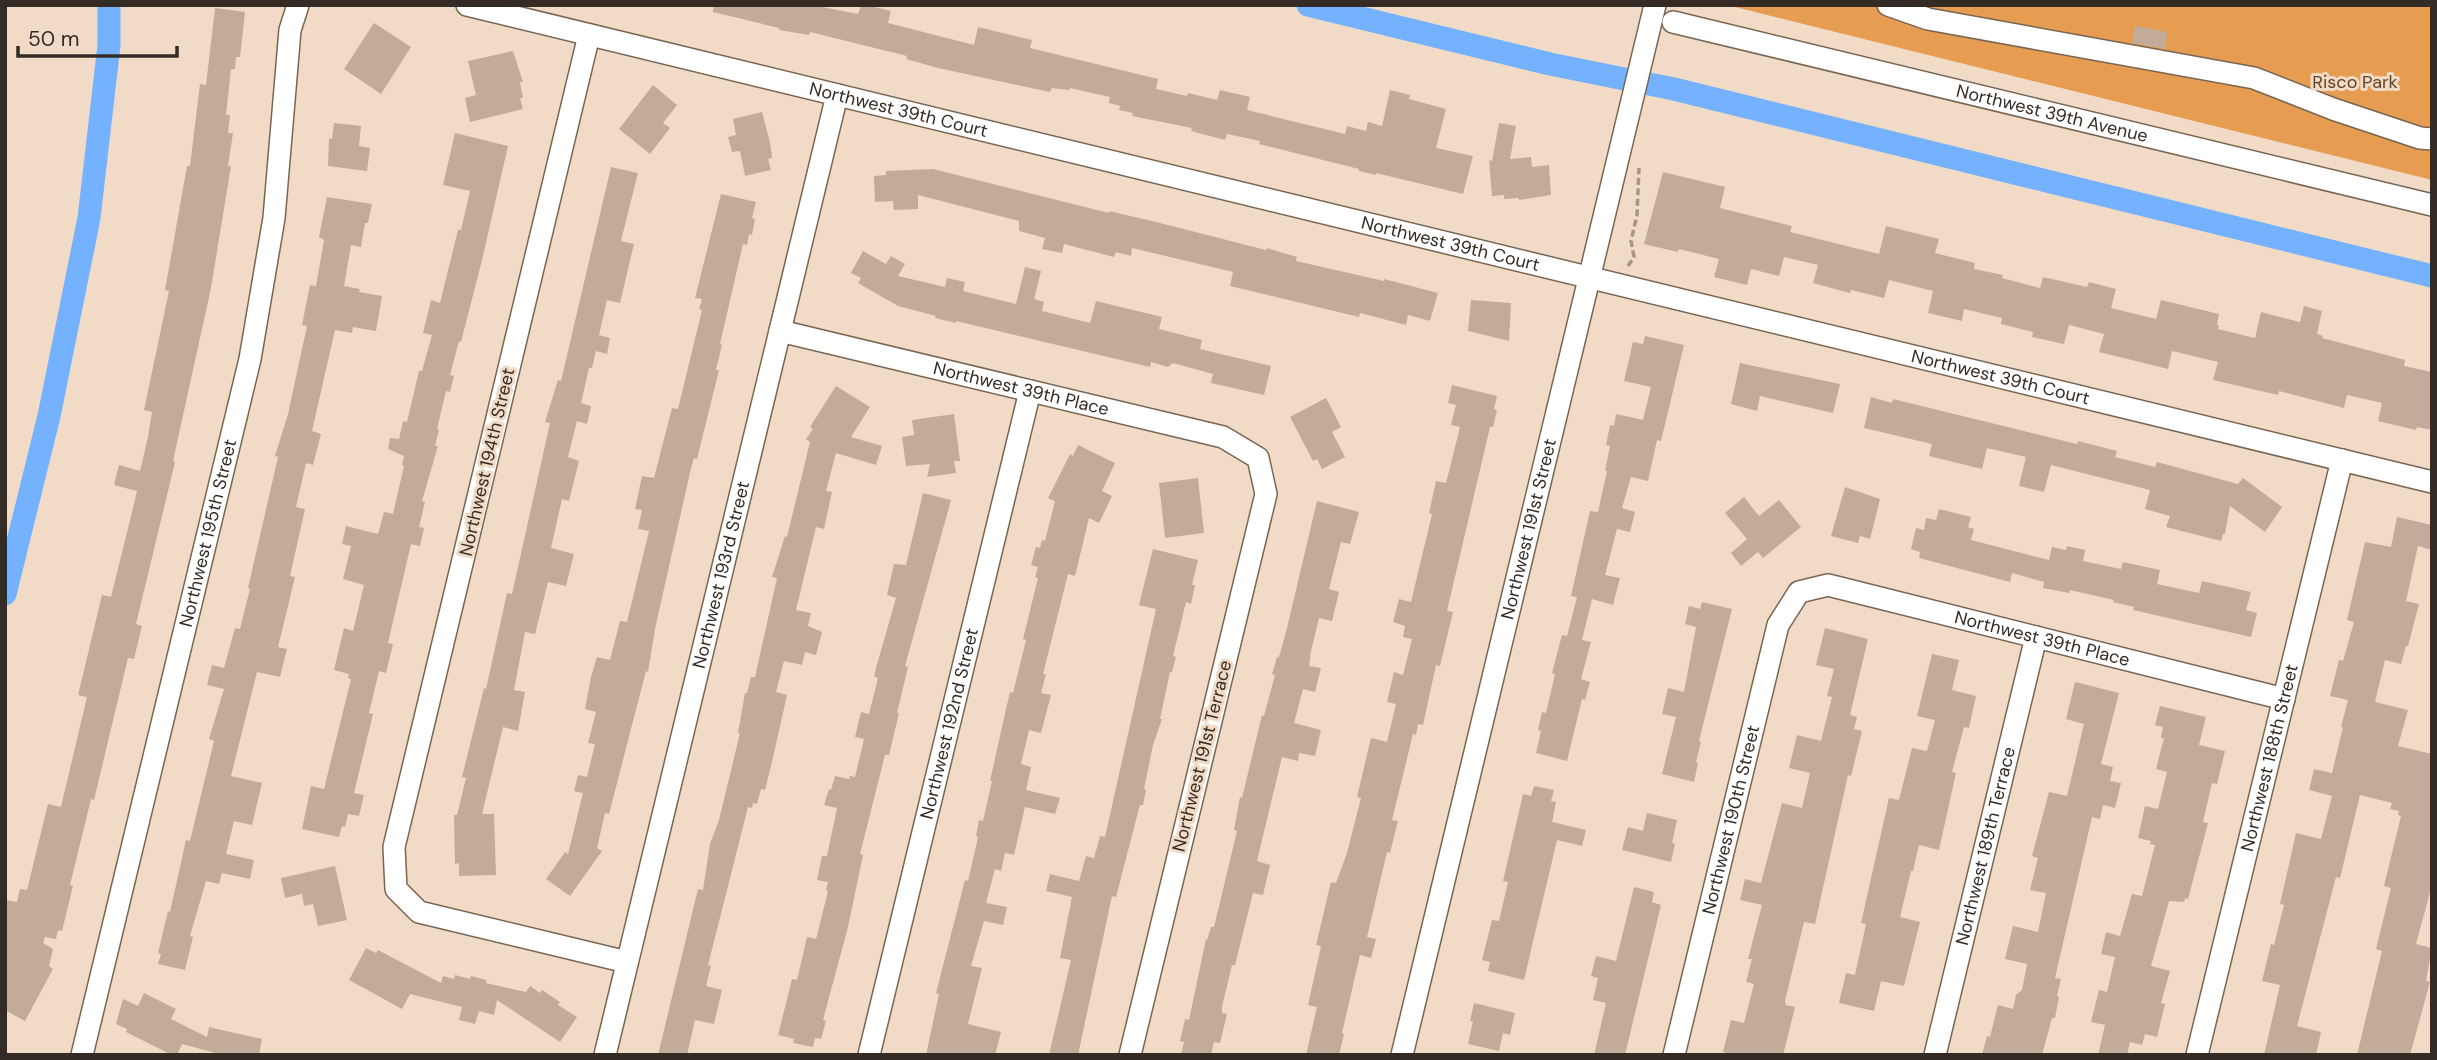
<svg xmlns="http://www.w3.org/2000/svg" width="2437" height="1060" font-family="'DM Sans',sans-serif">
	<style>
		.green { fill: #e69d51 }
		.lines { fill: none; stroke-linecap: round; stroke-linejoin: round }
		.canal { stroke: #74b1fe; stroke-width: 23 }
		.building { fill: #c2ac99 }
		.minor-casing { stroke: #796553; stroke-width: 24 }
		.path { stroke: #a69686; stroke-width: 3.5; stroke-dasharray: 7 3.5; stroke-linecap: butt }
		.minor { stroke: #fff; stroke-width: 21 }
		.labels { text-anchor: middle; stroke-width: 6; stroke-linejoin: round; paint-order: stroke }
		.park-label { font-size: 18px; fill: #634324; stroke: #f1dbc6 }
		.street-label { font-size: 18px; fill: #342c24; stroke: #f1dbc6 }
	</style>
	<rect width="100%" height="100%" fill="#f1dbc6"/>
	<path class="green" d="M1727,5H2432V180Z"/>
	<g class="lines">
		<path class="canal" d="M1308,5L1550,64L1674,89L2432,276
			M5,594L49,416L89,218L109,45V5"/>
	</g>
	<path class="building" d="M714,5H812L858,14L861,5H867L891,11L888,23L974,45L978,27L1032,40L1030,48L1158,79L1156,89L1187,96L1188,93L1217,100L1220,90L1250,97L1247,110L1345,134L1347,126L1366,131L1368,122L1382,126L1390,90L1410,95L1409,99L1446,109L1436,148L1473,156L1463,194L1376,173V175L1359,171V169L1259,144L1260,141L1227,134L1225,140L1191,131L1192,128L1132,116L1133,113L1119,110L1120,106L1109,103L1110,97L1070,88L1069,90L1052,88L1050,92L938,68L906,59L907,56L810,32L809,35L779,30V28L713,12Z
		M215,8L245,12L240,57H236L235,69H231L226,115H230L228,133H233L228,166H231L211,288L173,461L175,462L136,624L142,626L134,659L128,658L94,800L91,799L70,885L73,886L62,931L58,930L56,939L45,937L43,943L53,949L49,966L53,969L25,1021L5,1010V900L17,902L20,889L27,890L48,804L61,807L87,697L78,695L102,595L111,597L133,508L137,491L114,485L119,465L140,471L148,437L152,412L144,410L169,291L165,290L187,166H190L200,84L206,85Z
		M374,23L411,47L381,94L344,69Z
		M2135,26L2167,32L2165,49L2132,43Z
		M513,51L523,82H520L523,98H520L523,109L470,122L465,98L476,95L468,61Z
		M653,85L677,105L663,123L670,128L650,154L619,129Z
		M762,112L770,142L772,158L768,159L771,170L745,176L740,151L732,152L728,137L736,135L733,119Z
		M334,123L361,126L359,146L370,148L367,171L328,166L329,139H332Z
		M1499,123L1516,126L1510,159L1531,157L1532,167L1549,165L1551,195L1519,200V198L1504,199V195L1492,196L1489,160L1492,161Z
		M455,133L508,146L482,260L461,342L459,341L450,375L454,376L450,392L446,391L437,429L439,430L435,446H438L422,501L425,502L419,527L424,528L420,546L411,544L388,643L393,644L386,673L379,671L369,713L373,714L354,793L364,795L359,816L348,814L345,827L342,826L339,837L302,829L311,786L324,789L351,679L348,678L349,674L334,670L344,628L353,631L364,585L343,579L351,546L342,544L346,526L378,534L384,512L393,514L404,466L402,465L404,456L388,449L390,438L399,439L403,421L407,422L419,371H422L432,335L423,333L431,300L440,303L458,230H461L470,191L443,185Z
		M611,167L638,173L621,241L634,244L620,303L607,300L599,335L610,338L607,354L596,351L592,368H589L581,403L591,406L587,424L577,421L568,457L579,461L569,501L562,499L551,548L574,554L566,586L548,582L535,634L525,632L514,690L525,692L518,731L503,727L482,814H494L496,875L459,876V863L455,864L454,815H457L466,778L462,777L484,688L486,689L507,593L512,594L550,423L545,422L558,380L561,381Z
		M933,169L1109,213V211L1156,222L1266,250L1267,248L1297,257L1296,261L1384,281V279L1438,293L1430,321L1408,315L1406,325L1360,313L1359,317L1230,286L1233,272L1132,248L1131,256L1116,252L1114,257L1064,244L1062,253L1042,249L1045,238L1019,231V221L918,195V209L894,210L893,201L875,202L874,176L886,175V171Z
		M1663,172L1725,187L1720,208L1792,226L1790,232L1879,254L1886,226L1939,239L1935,253L1975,263L1974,269L2003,275L2002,278L2040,288L2043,277L2087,287L2089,282L2116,289L2111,308L2156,319L2161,300L2219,314L2217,325H2219L2218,329L2255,338L2261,312L2300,322L2304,306L2322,311L2317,334L2323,336L2322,338L2405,360L2404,366L2432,372V430L2417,427L2416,430L2378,421L2382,403L2347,395L2344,408L2279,391L2278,395L2213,380L2218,362L2172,351L2168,369L2099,352L2104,334L2069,325L2064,344L2032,337L2033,332L2001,324L2002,318L1964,309L1962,321L1928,313L1933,291L1889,280L1884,298L1851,290L1850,293L1813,283L1818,265L1784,257L1779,276L1751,269L1747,285L1714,277L1719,259L1679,249L1678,252L1644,244Z
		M721,194L756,202L752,218L755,219L752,235L749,234L747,245L743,244L720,344L722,345L716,370H719L697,459L694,458L691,468L655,629L648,672L646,671L609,814L605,813L597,848L602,851L570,896L546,879L565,852L568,854L583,793L574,791L578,775L587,777L595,744L588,743L596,712L585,709L591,677L597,657L610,660L620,621L627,622L649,531L638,529L642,510L635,509L642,476L654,478L672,408L678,409L702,310L699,309L702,299L695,298Z
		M327,197L372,204L368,223H365L361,247L351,245L344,286L360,289L359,292L382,296L376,331L353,327L352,333L335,330L312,431L321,434L313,465L306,463L296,507L305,509L290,576L295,577L278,647L287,649L280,677L257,672L231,776L262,783L252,825L234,821L226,854L254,860L250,879L222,873L219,884L206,881L190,936L193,937L185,970L158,964L161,954L158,953L168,911L170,912L186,840L190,841L214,741L209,739L224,689L207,685L212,665L224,668L235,628L240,629L250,589L248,588L278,457L275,456L288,414L307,326L302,325L310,285L316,286L324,240L319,237Z
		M863,251L886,264L891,256L905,264L898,276L945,287L947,278L965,282L963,291L1016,304L1025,267L1041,271L1034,299L1044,302L1042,311L1090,323L1096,301L1162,317L1159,329L1202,340L1200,349L1271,366L1264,395L1211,383L1213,374L1173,363L1168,367L1151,362L1150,367L956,321V323L935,318L936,316L898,306L858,283L861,278L851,273Z
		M1471,300L1511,303L1509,341L1468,331Z
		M1645,336L1684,345L1661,441L1657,440L1648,481L1631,477L1622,508L1635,512L1630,532L1617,529L1605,575L1620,578L1613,605L1592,599L1582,640L1591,642L1581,679L1590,682L1585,700L1582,699L1567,761L1536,753L1541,731L1538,730L1542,712L1546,713L1555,674L1552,673L1562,635L1567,636L1577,597L1571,596L1590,511L1598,512L1607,471H1605L1610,446L1606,445L1610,425L1614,426L1616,414L1643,420L1651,387L1624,381L1633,342L1643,344Z
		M1740,363L1840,384L1833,413L1760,396L1757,411L1731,404Z
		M1452,385L1497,396L1494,409L1497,410L1493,427H1490L1447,611L1453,612L1440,666L1436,665L1423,725L1418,724L1416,735L1413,734L1392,820L1398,821L1390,853L1387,852L1367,937L1376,939L1371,958L1360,955L1342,1033L1344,1034L1339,1055H1306L1317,1007L1308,1005L1321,946L1316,945L1331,882L1336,883L1347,853L1361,798L1357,797L1371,738L1387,742L1396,704L1387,702L1394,672L1403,675L1412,639L1403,637L1405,626L1393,622L1399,599L1411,602L1432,514L1429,513L1436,481L1446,483L1460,427L1451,425L1456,405L1448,403Z
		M836,386L870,407L851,437L882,446L876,465L836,453L826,491L832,492L824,529L816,527L796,610L811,613L808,626L822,632L816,655L805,652L802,665L784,661L776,692L787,695L772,762L765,790L761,789L757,804L753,803L752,808L748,807L708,965L711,966L706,986L722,990L714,1024L695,1020L687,1055H658L698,889L703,890L710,844L719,820L740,733H738L745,693H747L751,677H755L777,578L772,577L785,536L787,537L810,442L806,439L813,429L810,427Z
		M1871,397L1892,403L1893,399L2077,444L2078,441L2117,451L2115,457L2155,467L2157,462L2238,484L2243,478L2282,507L2265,532L2230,506L2225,534H2223L2221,541L2166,527L2170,516L2145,509L2150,490L2051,465L2044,492L2019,486L2026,457L1987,448L1982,469L1929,456L1932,444L1864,428Z
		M1326,398L1341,427L1332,432L1345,457L1322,469L1317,459L1313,461L1290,417Z
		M954,414L960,461H954L956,473L927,477L930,464L906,466L902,437L914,435L912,420Z
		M1078,445L1115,463L1102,491L1112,496L1099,523L1089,518L1075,576L1068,574L1043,674H1046L1041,693L1051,695L1041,733L1029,730L1021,764L1031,767L1026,790L1060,798L1055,814L1025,807L1014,855L1005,853L1001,871L995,869L986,903L1007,907L1003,925L984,921L971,966L982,968L968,1024L1001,1032L995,1055H926L939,994L936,993L965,880L968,881L978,837L976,836L979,820L983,821L992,781H990L1006,709L1010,692L1013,693L1026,640L1023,639L1038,578L1035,577L1038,567L1031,565L1036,547L1040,548L1042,540L1045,541L1055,501L1048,498L1070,454L1073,456Z
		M1198,478L1204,533L1165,538L1159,483Z
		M1845,487L1880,499L1870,539L1860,536L1858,543L1831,536Z
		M923,493L951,500L905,666L908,667L897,713H899L889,755H885L860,854L863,855L848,927L823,1020L826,1021L821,1039L815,1038L813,1047L793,1043L794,1039L778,1035L792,979L797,980L807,937L816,939L828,891L826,890L828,882L817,880L822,856H827L837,808L824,805L829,789L831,790L835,776L849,779L850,776L855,777L864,739L855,737L861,712L869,714L878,678L874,677L876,668L896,598L887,595L894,564L906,565Z
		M1744,497L1759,516L1779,500L1801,527L1763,558L1758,552L1741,566L1731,553L1747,539L1725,513Z
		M1317,501L1359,512L1350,544L1341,542L1329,589L1339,592L1332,621L1319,618L1311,651L1309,666L1321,668L1315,692L1303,689L1294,723L1321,730L1315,756L1299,753L1298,761L1282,757L1257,861L1270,865L1263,895L1253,893L1235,965H1232L1222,1007V1013L1227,1014L1220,1043L1214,1042L1211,1055H1181L1184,1042L1180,1041L1185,1019L1189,1020L1206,939L1207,940L1211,927H1214L1237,831L1234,830L1240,797L1242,798L1262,715L1264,716L1275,675L1272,674L1277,657H1279L1287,628Z
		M1939,509L1971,517L1968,527L1974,529L1971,540L2049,560L2052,547L2066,550L2067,546L2085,550L2083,561L2121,569L2123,562L2160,570L2157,584L2199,593L2202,581L2251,592L2246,610L2257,613L2251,637L2133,610L2134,607L2113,602L2114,600L2070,590L2069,593L2043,588L2044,582L2012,573L2010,582L1919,558L1920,552L1911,549L1916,528L1924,530L1926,518L1936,520Z
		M2397,517L2432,525V550L2418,546L2406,601L2419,604L2408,646H2406L2401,664L2385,660L2375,702L2408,710L2398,746L2432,754V885L2416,944L2432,948L2426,981L2430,982L2410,1055H2357L2382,951L2376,949L2391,888L2384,886L2401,816L2398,815L2399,811L2390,809L2392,803L2360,795L2340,878L2336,877L2297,1026L2321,1032L2316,1055H2264L2280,985L2262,981L2271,944L2274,945L2284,905L2280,904L2296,833L2321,839L2332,796L2309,790L2314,769L2332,773L2343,727H2341L2348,700L2330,696L2339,660L2343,661L2354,622L2347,620L2365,542L2391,547Z
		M1153,549L1198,560L1192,585H1195L1191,604L1186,602L1173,656L1176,657L1172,672H1170L1160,719H1162L1153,745L1144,789L1146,790L1143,805H1140L1137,816L1116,897L1112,896L1078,1055H1049L1071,960L1060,958L1072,897L1046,891L1050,874L1079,881L1086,856L1094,858L1100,836L1105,837L1156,609L1139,605Z
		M1702,602L1732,609L1699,741L1701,742L1696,762L1698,763L1694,782L1662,774L1676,717L1662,714L1668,688L1684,692L1696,627L1685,624L1689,606L1700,609Z
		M1825,628L1868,639L1850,715L1857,717L1854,729L1862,731L1851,776L1848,775L1815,924L1804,922L1785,1001L1786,1005L1795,1007L1783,1055H1734L1723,1052L1731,1020L1744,1023L1754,984L1746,982L1752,959H1748L1762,905L1740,900L1745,879L1761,883L1782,803L1802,808L1810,773L1789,768L1797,735L1821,741L1832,697L1827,696L1834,669L1816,665Z
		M1932,654L1959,660L1952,690L1976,696L1969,728L1964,727L1952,772L1956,773L1939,850L1919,845L1913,871H1911L1900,917L1920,922L1904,986L1881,981L1874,1011L1839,1003L1846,973L1855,975L1866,924L1861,923L1889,798L1899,800L1912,748L1927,751L1935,720L1917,716Z
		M2075,682L2119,693L2101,764L2113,767L2110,781L2121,783L2115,808L2103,805L2100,819L2092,817L2055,978L2061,979L2057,996L2059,997L2055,1018H2052L2042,1055H1982L1987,1036L1990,1037L1998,1005L2013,1009L2016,995L2022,990L2027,964L2005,959L2013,926L2038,932L2046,893L2030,890L2038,858L2032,856L2049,792L2067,796L2084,724L2066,719Z
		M2160,706L2206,717L2199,745L2225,751L2217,784L2212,783L2203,822L2208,823L2188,899L2185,898L2184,902L2169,901L2151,966L2170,971L2161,1003L2165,1004L2157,1037L2145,1034L2142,1045L2130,1042L2127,1055H2098L2105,1025L2091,1022L2099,990L2107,992L2115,957L2101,954L2106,932L2120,936L2132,894L2142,896L2155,845L2150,844L2151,841L2138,838L2145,806L2158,809L2167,772L2156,769L2164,738H2161L2163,727L2155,725Z
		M1534,786L1554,790L1551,801L1556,802L1552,822L1586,830L1582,846L1557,840L1524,980L1488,971L1490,962L1482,960L1492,920L1499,921L1508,882L1503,881L1523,794L1531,796Z
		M1647,813L1677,820L1672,843L1675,844L1671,862L1622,850L1628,827L1643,831Z
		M335,866L347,920L318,926L313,904L304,906L302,894L285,898L281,878Z
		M1634,887L1654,892L1652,902L1661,905L1625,1055H1594L1606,1003L1593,1000L1598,978L1591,976L1596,956L1616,961Z
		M366,948L376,953L378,950L441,983L443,976L454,979L455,975L470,979L471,976L486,980V983L526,992L530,986L540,993L542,990L560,1002L558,1005L577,1017L560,1042L497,1000L494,1015L479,1011L475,1024L459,1020L462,1007L410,994L402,1009L349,980Z
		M144,993L176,1009L171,1019L207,1037L209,1027L262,1039L259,1055H223L182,1044L177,1055H172L126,1032L127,1029L116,1024L123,999L138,1006Z
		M1474,1003L1515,1013L1510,1035L1503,1033L1499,1051L1468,1044L1473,1021H1470Z"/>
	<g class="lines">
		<g class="minor-casing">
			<g id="minor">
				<path id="s1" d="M467,5L2432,482"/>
				<path d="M1888,5L1928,19L2254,78L2333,109L2420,138L2432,139"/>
				<path id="s2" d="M1673,22L2432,205"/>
				<path d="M589,35L394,847L396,889L419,912L627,962"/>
				<path id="s3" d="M780,331L1223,437L1258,458L1266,494L1130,1055"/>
				<path id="s4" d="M82,1055L250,359L274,218L290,30L298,5"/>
				<path id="s5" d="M605,1055L837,95"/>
				<path id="s6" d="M869,1055L1030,391"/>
				<path id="s7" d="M1402,1055L1655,5"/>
				<path id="s8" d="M1674,1055L1778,625L1799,592L1828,585L2284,699"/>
				<path id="s9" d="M1935,1055L2036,637"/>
				<path id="s10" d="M2197,1055L2342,460"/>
			</g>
		</g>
		<path class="path" d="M1628,266L1634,257L1631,241L1637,215L1639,168"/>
		<use href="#minor" class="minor"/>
	</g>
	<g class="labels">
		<g class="park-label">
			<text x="2355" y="88">Risco Park</text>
		</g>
		<g class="street-label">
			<text dy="6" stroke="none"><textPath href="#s1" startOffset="444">Northwest 39th Court</textPath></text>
			<text dy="6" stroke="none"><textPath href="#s2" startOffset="390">Northwest 39th Avenue</textPath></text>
			<text dy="6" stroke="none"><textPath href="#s1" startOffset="1012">Northwest 39th Court</textPath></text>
			<text dy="6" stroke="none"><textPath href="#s1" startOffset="1578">Northwest 39th Court</textPath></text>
			<text dy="6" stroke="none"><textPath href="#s3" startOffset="248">Northwest 39th Place</textPath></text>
			<text transform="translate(487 462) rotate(-77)" y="6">Northwest 194th Street</text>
			<text dy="6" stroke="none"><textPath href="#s7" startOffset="541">Northwest 191st Street</textPath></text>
			<text dy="6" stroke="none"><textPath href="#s4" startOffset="537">Northwest 195th Street</textPath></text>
			<text dy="6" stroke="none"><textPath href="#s5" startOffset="494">Northwest 193rd Street</textPath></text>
			<text dy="6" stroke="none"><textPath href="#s8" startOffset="732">Northwest 39th Place</textPath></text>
			<text dy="6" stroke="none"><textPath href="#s6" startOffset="341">Northwest 192nd Street</textPath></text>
			<text transform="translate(1202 756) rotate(-76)" y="6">Northwest 191st Terrace</text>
			<text dy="6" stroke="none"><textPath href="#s10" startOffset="306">Northwest 188th Street</textPath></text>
			<text dy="6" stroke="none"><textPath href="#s8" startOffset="242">Northwest 190th Street</textPath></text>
			<text dy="6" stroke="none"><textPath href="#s9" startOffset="215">Northwest 189th Terrace</textPath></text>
		</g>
	</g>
	<rect width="2437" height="1060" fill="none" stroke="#342c24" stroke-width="14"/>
	<path d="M18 46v10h159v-10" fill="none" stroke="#342c24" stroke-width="3.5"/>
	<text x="28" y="46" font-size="21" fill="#342c24" stroke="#f1dbc6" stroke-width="5" paint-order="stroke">50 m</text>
</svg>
